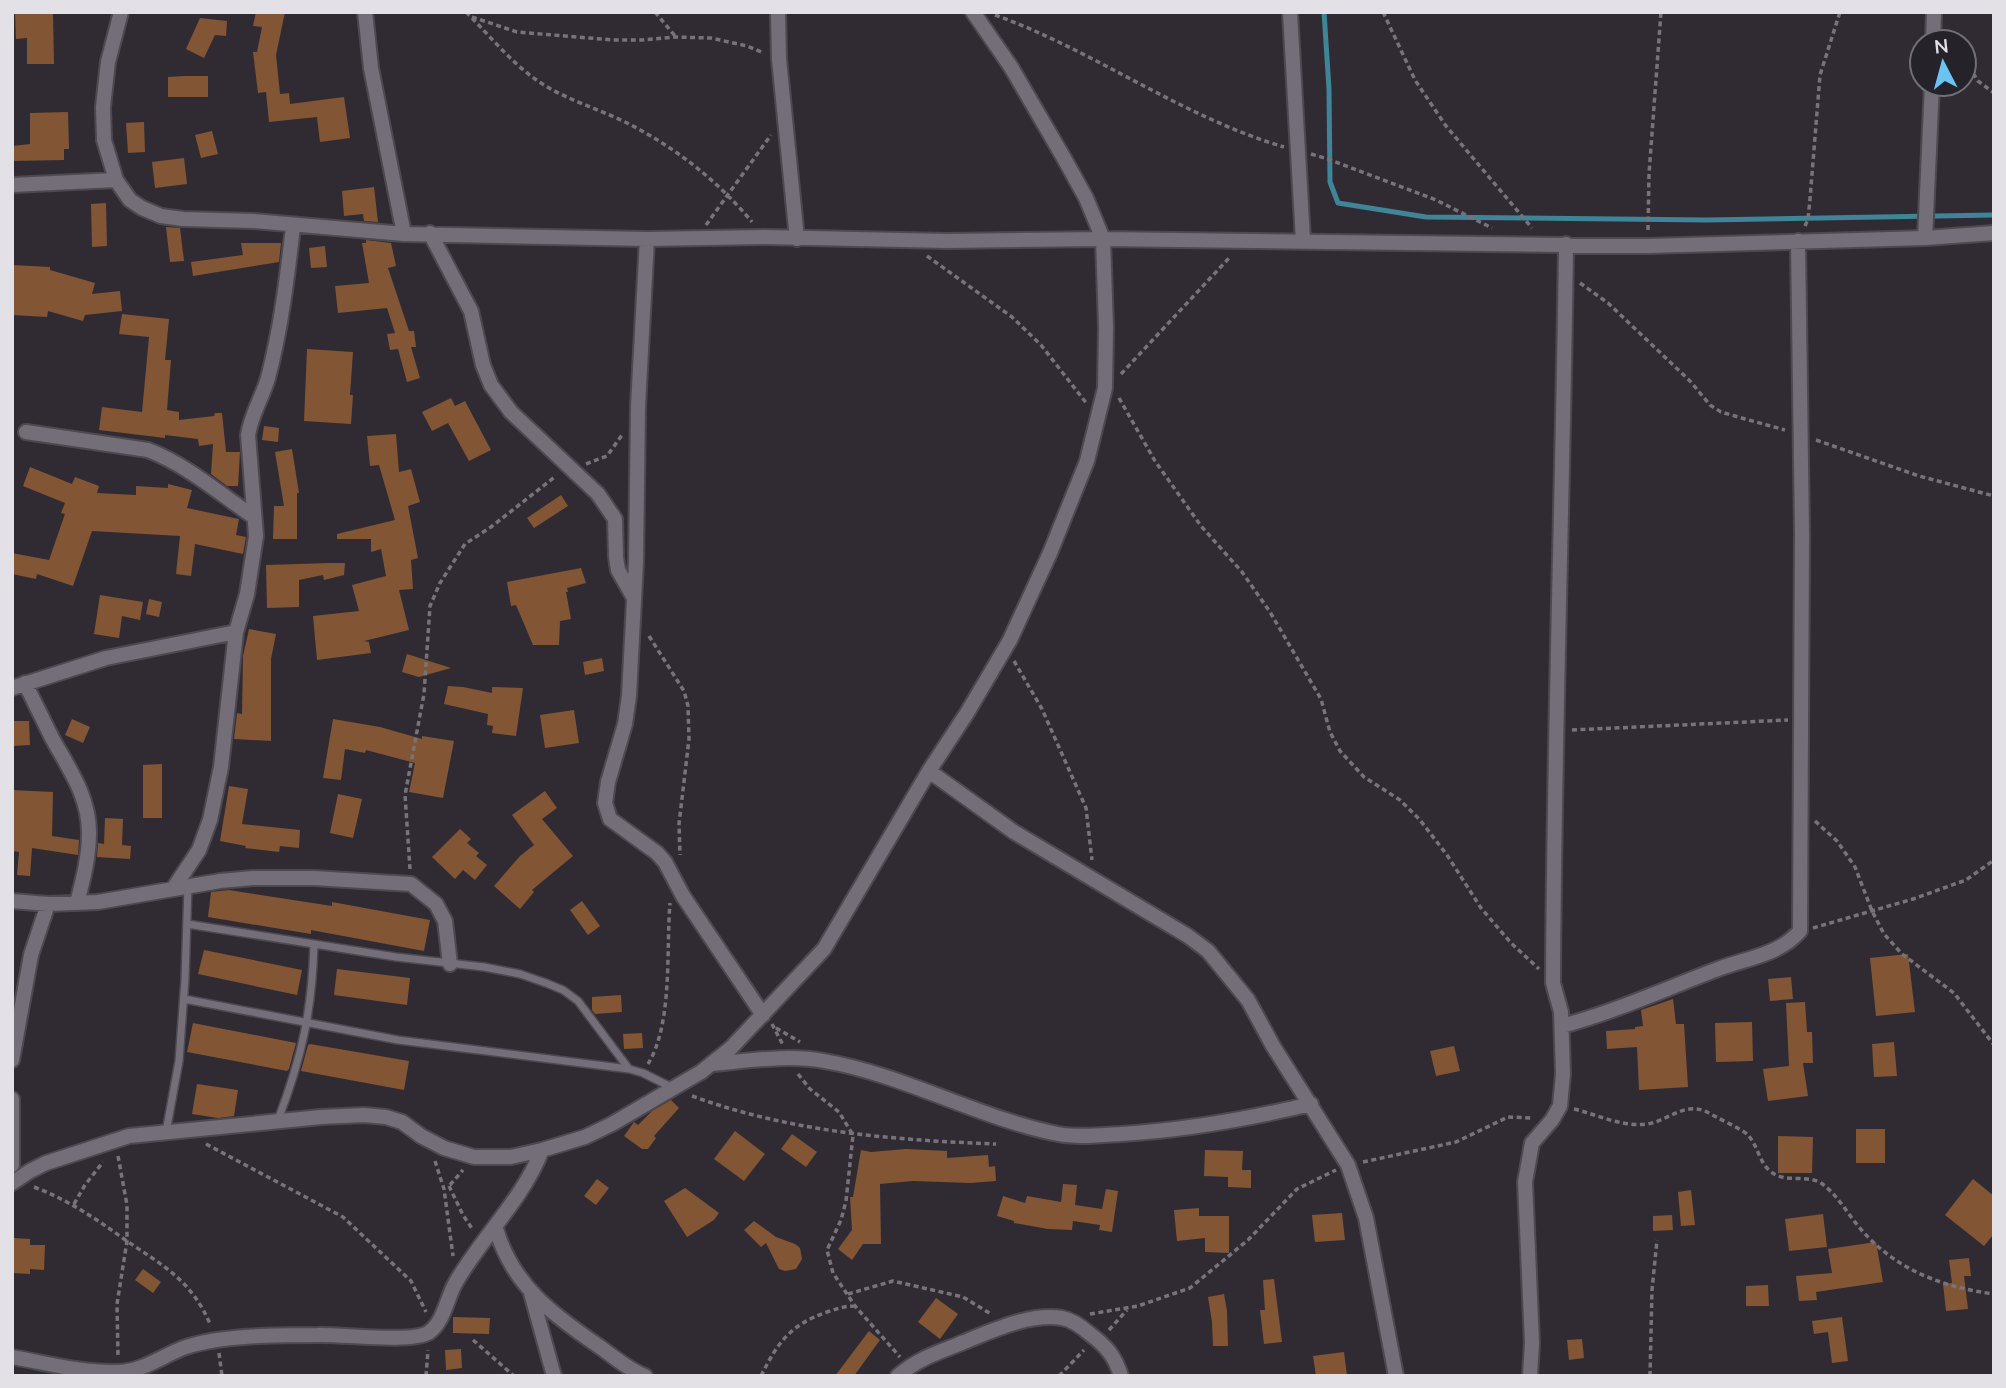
<svg xmlns="http://www.w3.org/2000/svg" width="2006" height="1388" font-family="'Nunito Sans',sans-serif">
	<style>
		.lines { fill: none; stroke-linecap: round; stroke-linejoin: round }
		.stream { stroke: #3f8497; stroke-width: 5 }
		.building { fill: #825535 }
		.lane-casing { stroke: #4d4950; stroke-width: 10 }
		.street-casing { stroke: #4d4950; stroke-width: 18 }
		.path { stroke: #78737b; stroke-width: 3.5; stroke-dasharray: 5 3.5; stroke-linecap: butt }
		.lane { stroke: #736e77; stroke-width: 7 }
		.street { stroke: #736e77; stroke-width: 14 }
	</style>
	<rect width="100%" height="100%" fill="#302b33"/>
	<g class="lines">
		<path class="stream" d="M1324,12L1329,89L1330,182L1338,203L1426,217L1707,220L1994,215"/>
	</g>
	<path class="building" d="M53,12L54,64H27V38L16,39L15,13Z
		M256,12H285L276,55L280,94L289,93L290,104L344,97L350,138L320,142L317,117L269,122L266,92L258,93L253,52H257L262,27L253,26Z
		M200,18L227,21L226,36L215,35L204,58L186,49Z
		M184,76H208V97H168V77Z
		M68,112L69,149H64V160L12,161V146L30,144V113Z
		M144,122L145,152L128,153L126,123Z
		M212,131L218,154L201,158L195,135Z
		M184,158L187,184L155,188L152,162Z
		M374,187L378,222L364,221L363,214L344,216L342,191Z
		M106,203L107,246L92,247L91,204Z
		M166,227L180,228L184,261L170,262Z
		M366,240L391,243L396,266L388,268L409,331H414L416,347H411L420,378L407,382L398,349L390,350L387,334L395,333L387,308L338,313L335,286L369,283L362,243H366Z
		M241,243H281L279,262L193,276L191,262L243,255Z
		M325,246L327,267L311,268L309,248Z
		M12,265L50,267V270L95,283L92,294L120,291L122,311L85,315L83,321L48,311L47,317L12,315Z
		M122,314L169,319L165,360H171L167,410L179,412V420L214,416L215,413H222L226,452H240L238,486H227L211,474L213,444L199,446L198,439L165,435V438L99,430L102,407L142,412L149,337L119,334Z
		M307,349L353,352L350,395H353L351,424L304,421Z
		M451,398L455,406L465,401L491,450L469,461L448,423L432,431L422,412Z
		M264,426L279,428L278,442L262,440Z
		M396,434L399,472L411,469L420,502L408,506L418,558L411,560L413,589L399,590L409,630L364,641L369,642L371,653L317,660L313,616L359,611L352,585L386,576L381,549L371,552V539H337V534L395,520L379,465L370,466L367,436Z
		M292,449L299,493H297V539H273L274,506H284L275,452Z
		M30,467L72,484L75,477L99,486L97,493L136,495V486L168,488V484L192,490L187,508L239,519L236,535L246,537L243,554L195,544L191,576L176,574L180,536L92,531L73,586L37,574L36,579L12,574V553L49,560L65,514L61,513L65,503L23,486Z
		M561,495L568,506L534,528L527,518Z
		M330,563H345L344,575L324,580L323,575L299,580V607L267,608L266,565Z
		M581,568L586,583L567,588L568,592H566L571,619L560,621L559,645H533L516,605L511,606L507,582Z
		M100,595L143,602L140,620L122,616L119,638L94,634Z
		M149,599L162,602L159,617L146,614Z
		M249,629L276,634L271,659V741L234,739L237,713L242,714L243,656Z
		M407,654L451,668L419,677L402,672Z
		M602,658L604,671L585,675L583,662Z
		M448,686L463,687L492,693V687L523,688L516,736L492,733L493,726L487,725L488,714L444,704Z
		M574,710L579,743L545,748L540,715Z
		M72,719L90,727L83,743L65,735Z
		M333,719L380,727L422,739V736L454,741L443,798L409,792L415,763L366,750L365,753L345,749L341,780L323,778Z
		M12,721H29L30,745L12,746Z
		M162,764V818H143V765Z
		M229,786L248,789L242,824L300,830L299,848L280,846L279,852L245,848L246,846L220,841Z
		M12,790L53,792L52,836L79,840L78,855L32,848L30,876L17,875L19,852L12,851Z
		M545,791L557,808L542,819L573,856L532,890L534,892L520,909L494,886L520,856L534,845L512,815Z
		M338,794L362,799L353,838L330,833Z
		M105,818L123,819L122,845L131,846L130,859L97,857L98,843L104,844Z
		M460,829L471,839L467,843L479,853L476,856L487,865L475,880L463,870L455,879L432,857Z
		M229,890L332,906V902L430,920L424,951L311,930V934L208,917L211,892Z
		M582,901L600,926L588,935L570,910Z
		M204,950L302,970L297,995L198,974Z
		M1908,954L1915,1012L1876,1016L1870,958Z
		M337,969L410,978L407,1005L334,995Z
		M1791,977L1793,999L1770,1001L1768,979Z
		M621,995L622,1012L595,1014L592,1010V997Z
		M1673,999L1676,1024H1684L1688,1087L1639,1090L1637,1047L1607,1049L1606,1031L1635,1029V1027L1643,1026L1641,1010Z
		M1805,1002L1807,1032H1812L1813,1063H1803L1808,1096L1768,1101L1763,1069L1789,1066L1786,1003Z
		M1752,1022L1753,1061L1716,1062L1715,1023Z
		M193,1023L296,1043L289,1069L287,1071L187,1052Z
		M642,1033L643,1048L624,1049L623,1034Z
		M1894,1042L1897,1076L1874,1077L1872,1044Z
		M310,1044L409,1061L404,1090L301,1071L308,1045Z
		M1454,1046L1460,1071L1436,1076L1430,1051Z
		M197,1084L238,1090L234,1116L218,1118L192,1114Z
		M671,1100L679,1108L654,1136L656,1138L648,1149H642L624,1136L634,1122L638,1125L652,1111Z
		M1856,1129H1885V1163H1856Z
		M735,1131L765,1154L744,1181L714,1159Z
		M792,1134L817,1152L806,1167L781,1149Z
		M1778,1136L1813,1137L1812,1173H1778Z
		M906,1149L947,1151V1158L988,1155L989,1167L995,1166L996,1181L970,1183L913,1181L880,1184L881,1244H863L852,1260L838,1249L852,1230L850,1197H853L861,1150L871,1152Z
		M1205,1150L1243,1151L1242,1170H1251V1188L1228,1187V1177L1204,1176Z
		M597,1179L609,1188L596,1205L584,1196Z
		M1973,1179L1994,1196V1234L1984,1246L1945,1215Z
		M1063,1184L1077,1185L1075,1205L1102,1209L1106,1189L1118,1191L1112,1232L1099,1230L1100,1225L1073,1221L1072,1230L1048,1229L1014,1223V1221L997,1216L1003,1196L1025,1203L1027,1196L1061,1202Z
		M685,1188L719,1213L714,1220L687,1237L664,1201Z
		M1691,1190L1695,1225L1681,1226L1678,1192Z
		M1199,1208V1216H1229V1253L1205,1252V1238L1177,1241L1174,1210Z
		M1342,1213L1345,1240L1315,1242L1312,1215Z
		M1823,1214L1827,1247L1789,1251L1785,1219Z
		M1672,1215L1673,1230L1653,1231V1216Z
		M754,1221L776,1237L795,1244L800,1248L802,1259L796,1269L785,1271L779,1269L766,1243L761,1247L744,1230Z
		M14,1238L30,1239V1245H45L44,1270L30,1269V1274L12,1273Z
		M1876,1242L1883,1282L1816,1292L1817,1300L1799,1301L1796,1276L1832,1273L1828,1249Z
		M1969,1258L1971,1276H1964L1968,1309L1946,1311L1943,1284L1952,1283L1949,1260Z
		M143,1269L161,1282L153,1293L135,1280Z
		M1274,1279L1282,1342L1264,1344L1260,1310H1265L1263,1280Z
		M1768,1285L1769,1306H1746V1286Z
		M1224,1294L1227,1311L1228,1346H1213L1212,1322L1208,1297Z
		M936,1298L958,1314L940,1339L918,1322Z
		M453,1317L490,1318L489,1334L453,1333Z
		M1842,1317L1848,1361L1832,1363L1828,1332L1814,1334L1812,1321Z
		M869,1331L880,1340L854,1376H835Z
		M1582,1339L1584,1358L1569,1360L1567,1340Z
		M461,1349L462,1368L446,1370L445,1350Z
		M1344,1352L1347,1376H1316L1313,1356Z"/>
	<g class="lines">
		<g class="lane-casing">
			<path id="lane" d="M187,924L396,957L484,967L520,974L546,983L563,990L578,1001L629,1069L643,1073L673,1088
				M184,999L398,1040L629,1069
				M278,1120C302,1057 312,1011 314,944
				M166,1132L179,1061L185,979L188,886"/>
		</g>
		<g class="street-casing">
			<path id="street" d="M121,12L108,62L103,107L104,140L116,180L130,200L142,208L161,216L183,219L253,221L404,234L647,239L765,237L948,241L1103,239L1648,246L1925,238L1994,233
				M365,12L371,68L404,234
				M778,12L779,59L797,239
				M1290,12L1303,240
				M1933,42L1934,12
				M12,185L116,180
				M430,233L471,311L483,365L491,385L511,412L598,494L615,519L616,557L618,570L634,598
				M1925,238L1932,84
				M647,239L638,406L636,562L629,696L625,724L608,782L605,803L610,819L657,853L665,862L683,896L763,1015
				M26,432L148,450C187,465 220,494 254,517
				M25,683C34,701 43,720 52,738C69,769 89,796 89,833C89,857 83,880 77,903
				M12,688L106,658L236,632
				M929,771L1014,832L1188,936L1208,951L1248,1000L1273,1046L1348,1165L1366,1218L1396,1376
				M173,889L199,850L210,820L221,767L236,632L247,594L256,536L248,435C251,415 262,398 268,378C281,329 287,278 293,227
				M12,901L48,904L98,902L220,881L253,878H314L411,884L436,904L445,921L450,964
				M1562,1026C1617,1011 1665,989 1718,969C1747,958 1779,955 1800,931L1802,534L1798,241
				M12,1060L31,955L48,904
				M712,1064C748,1061 788,1054 824,1061C905,1075 978,1118 1058,1134C1078,1138 1101,1135 1121,1134C1186,1130 1248,1119 1311,1104
				M12,1099V1165
				M12,1183L30,1171L46,1163L129,1136L321,1117L364,1115L386,1117L402,1122L421,1136L444,1148L474,1157H511L542,1150L585,1137L612,1124L701,1072L731,1048L824,949L929,771L967,713L1010,640L1050,553L1087,461L1105,388L1106,327L1103,239L1086,198L1065,160L1011,67L973,12
				M496,1229C513,1286 553,1315 600,1347C614,1357 629,1370 645,1376
				M531,1293L554,1376
				M12,1357C46,1363 82,1373 117,1372C143,1372 163,1355 186,1347C223,1335 279,1335 318,1335C341,1334 410,1343 428,1333C444,1323 447,1297 456,1282C482,1237 523,1199 542,1150
				M898,1376C918,1358 940,1352 964,1342C994,1330 1030,1313 1062,1318C1073,1320 1082,1327 1090,1334C1106,1346 1115,1356 1121,1376
				M1530,1376L1532,1343L1525,1182L1532,1143L1552,1120L1560,1106L1563,1074L1561,1012L1553,983C1554,736 1563,490 1566,244"/>
		</g>
		<path class="path" d="M466,12C489,35 510,61 535,79C563,99 597,108 627,123C675,147 718,181 752,222
			M655,12L676,37
			M1383,12L1415,80L1446,126L1532,228
			M995,15C1095,51 1182,117 1284,147
			M472,17L517,32L613,40H642L676,37L711,38L747,46L764,53
			M1948,31L1955,42
			M1964,59L1978,81L1994,93
			M1311,154L1328,159L1436,200L1492,228
			M706,225L771,135
			M1805,226L1808,219L1810,199L1820,75L1840,12
			M1648,230L1649,174L1661,12
			M927,256L1012,317L1041,345L1087,404
			M1580,283L1608,303L1690,381L1710,405L1721,412L1745,419L1785,430
			M1121,374L1230,257
			M1119,398L1155,461L1201,526L1242,572L1270,612L1321,699L1330,732L1340,751L1364,777L1400,800L1420,820L1447,855L1481,908L1511,943L1539,969
			M1816,440L1919,476L1994,496
			M586,464L607,456L622,435
			M649,636L684,691L688,706L689,739L679,824L680,855
			M1014,661L1042,709L1086,808L1092,860
			M1572,730L1788,720
			M1815,821L1837,841L1855,867L1872,911L1884,934L1902,954L1954,993L1994,1045
			M410,869L405,795L424,694L430,606L440,583L465,544L491,527L556,476
			M1813,928L1913,899L1966,880L1994,860
			M772,1024L783,1045
			M776,1028L800,1042
			M648,1064C673,1023 666,951 670,903
			M798,1074L810,1089L839,1112L853,1135L846,1201L841,1220L827,1250L833,1273L855,1306L900,1357
			M692,1096C790,1132 893,1140 996,1144
			M1574,1109C1599,1115 1620,1127 1647,1124C1668,1121 1685,1101 1707,1112C1715,1117 1744,1130 1748,1135C1758,1146 1759,1162 1770,1171C1785,1184 1806,1174 1821,1183C1837,1194 1847,1213 1859,1227C1894,1269 1941,1287 1994,1294
			M206,1144L343,1217L411,1281L426,1312
			M118,1156L127,1205V1241L117,1304L118,1356
			M435,1161L444,1189L453,1256
			M1363,1162L1456,1142L1508,1117L1533,1118
			M450,1185L463,1170
			M449,1186L463,1215L473,1230
			M34,1187C68,1200 95,1218 124,1239C163,1266 191,1279 211,1326
			M74,1204L85,1185L103,1162
			M848,1294L893,1281L963,1297L991,1314
			M1090,1314L1138,1306L1190,1288L1248,1240L1297,1189L1336,1170
			M1109,1330L1127,1310
			M473,1340L514,1376
			M219,1353L222,1376
			M426,1376L428,1350
			M761,1376C778,1342 790,1325 827,1312C836,1309 844,1306 854,1306
			M1059,1376L1084,1350
			M1650,1376L1652,1290L1657,1240"/>
		<use href="#lane" class="lane"/>
		<use href="#street" class="street"/>
	</g>
	<rect width="2006" height="1388" fill="none" stroke="#e3e0e6" stroke-width="28"/>
	<g transform="translate(1943 63) rotate(354)"><circle r="33" fill="#262229" stroke="#726e75" stroke-width="2"/>
	<path d="M0-5L12 26L0 18L-12 26Z" fill="#6ac3f1"/>
	<text y="-10" font-size="19" font-weight="bold" text-anchor="middle" fill="#e3e0e6">N</text>
	</g>
</svg>
